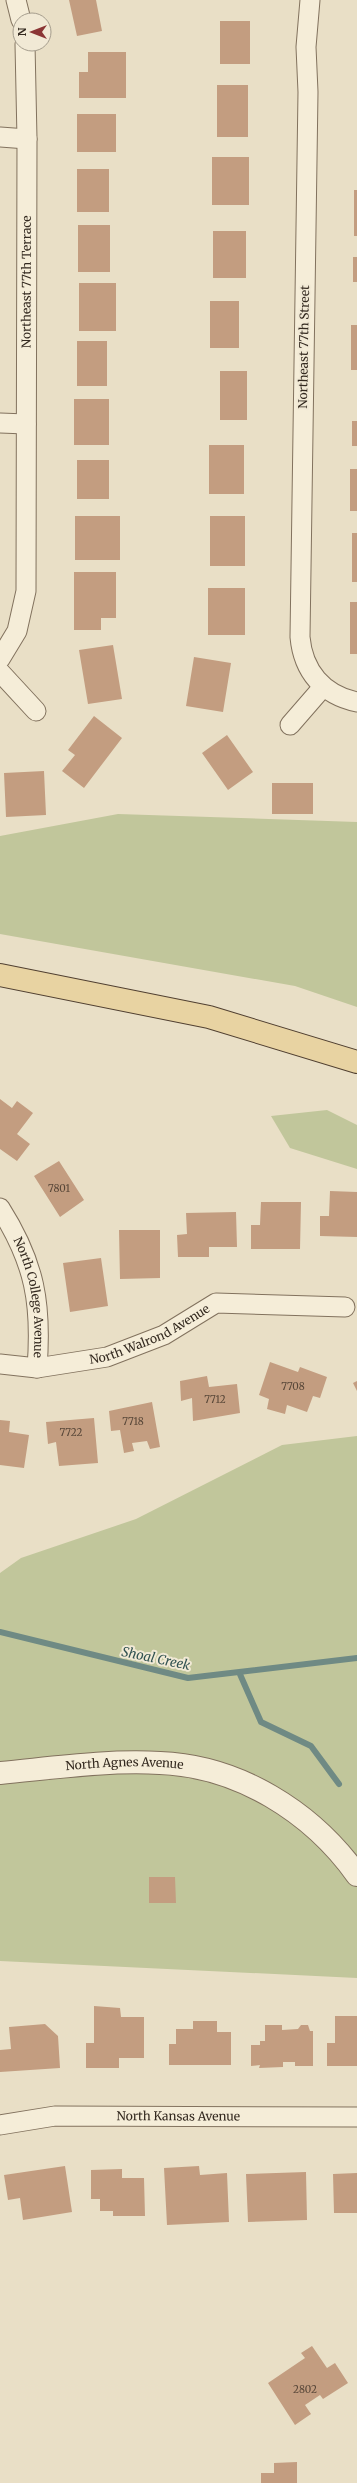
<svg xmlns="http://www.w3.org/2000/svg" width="357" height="2483" font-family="Merriweather,serif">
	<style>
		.green { fill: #c1c69b }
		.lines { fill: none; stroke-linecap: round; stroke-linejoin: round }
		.stream { stroke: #6f8a84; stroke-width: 6 }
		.building { fill: #c39d80 }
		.minor-casing { stroke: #82725e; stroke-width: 21 }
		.tertiary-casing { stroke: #82725e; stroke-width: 24 }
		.primary-casing { stroke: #514031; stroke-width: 24 }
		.minor { stroke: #f5edd8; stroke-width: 19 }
		.tertiary { stroke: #f5edd8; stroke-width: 22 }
		.primary { stroke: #e8d3a2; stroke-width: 22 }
		.labels { text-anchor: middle; stroke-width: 4; stroke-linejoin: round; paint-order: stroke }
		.number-label { font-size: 10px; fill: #584738 }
		.street-label { font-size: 12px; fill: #342a20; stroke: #f1e9d5 }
		.water-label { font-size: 13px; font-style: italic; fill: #315251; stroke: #f1e9d5 }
	</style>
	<rect width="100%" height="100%" fill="#e9dfc6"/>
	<path class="green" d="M118,814L357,822V1007L295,986L0,934V836Z
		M327,1110L357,1125V1169L290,1148L271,1116Z
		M357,1436V1978L0,1961V1573L21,1558L136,1519L282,1445Z"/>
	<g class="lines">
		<path class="stream" d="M0,1632L188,1678L357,1658
			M239,1672L261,1722L311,1746L339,1784"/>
	</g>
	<path class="building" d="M69,0H96L102,31L77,36Z
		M220,21H250V64H220Z
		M88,52H126V98H79V72H88Z
		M217,85H248V137H217Z
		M77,114H116V152H77Z
		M212,157H249V205H212Z
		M77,169H109V212H77Z
		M354,190H357V236H354Z
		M78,225H110V272H78Z
		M213,231H246V278H213Z
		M353,257H357V282H353Z
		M79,283H116V331H79Z
		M210,301H239V348H210Z
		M351,325H357V370H351Z
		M77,341H107V386H77Z
		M220,371H247V420H220Z
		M74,399H109V445H74Z
		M352,421H357V446H352Z
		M209,445H244V494H209Z
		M77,460H109V499H77Z
		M350,469H357V511H350Z
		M75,516H120V560H75Z
		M210,516H245V566H210Z
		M352,533H357V582H352Z
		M74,572H116V618H101V630H74Z
		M208,588H245V635H208Z
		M350,602H357V654H350Z
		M113,645L122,699L88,704L79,650Z
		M194,657L231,663L223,712L186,706Z
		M94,716L122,738L84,788L62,771L75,755L68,750Z
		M227,735L253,772L228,790L202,753Z
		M44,771L46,815L6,817L4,773Z
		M272,783H313V814H272Z
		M0,1099L12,1108L17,1101L33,1113L17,1134L30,1144L17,1161L0,1149Z
		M59,1161L84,1200L60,1217L34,1176Z
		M330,1191L357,1192V1237L320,1236V1216H329Z
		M261,1202H301L300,1249H251V1225H260Z
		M236,1212L237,1247H209V1257H178L177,1235L187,1234L186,1213Z
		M119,1230H160V1278L120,1279Z
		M101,1258L108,1306L70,1312L63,1263Z
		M270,1362L298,1372L300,1367L327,1377L320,1398L313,1396L307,1412L287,1405L285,1414L267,1409L269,1399L259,1395Z
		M207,1376L209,1387L237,1384L240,1413L193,1421L192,1398L181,1401L180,1381Z
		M357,1381V1391L353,1383Z
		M152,1402L160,1447L150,1449L147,1441L132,1443L134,1451L124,1453L120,1430L111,1431L109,1411Z
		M94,1418L98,1463L59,1466L56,1442L48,1444L46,1422Z
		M0,1420L10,1421L9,1432L29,1435L24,1468L0,1465Z
		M149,1877H175L176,1903H149Z
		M94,2006L120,2008L121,2017H144V2058H119V2068H86V2043H94Z
		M335,2016H357V2066H327V2043H335Z
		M193,2021H217V2032H231V2065H169V2044H176V2029H193Z
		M45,2024L58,2036L60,2068L0,2072V2050L11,2049L9,2027Z
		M265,2025H282V2030L298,2029L301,2025H308L310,2031H313V2066H295V2062H283V2067L259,2068L260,2065L251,2066V2045H260V2041H265Z
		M65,2166L72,2212L23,2220L20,2198L8,2200L4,2175Z
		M199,2166L200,2175L227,2173L229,2222L167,2225L164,2168Z
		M122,2169V2178H144L145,2216H113V2211H100V2199H91V2170Z
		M306,2172L307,2220L248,2222L246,2174Z
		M357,2173V2213H334L333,2174Z
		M312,2346L327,2368L335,2363L348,2383L323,2399L320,2395L305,2405L311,2414L295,2425L268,2383L305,2358L301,2353Z
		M297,2462V2483H261V2473H274V2463Z"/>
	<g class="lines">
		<g class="minor-casing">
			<g id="minor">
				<path d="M16,0L21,20"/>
				<path d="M310,0L306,47L308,92L300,637C303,671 323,695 357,702"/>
				<path d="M0,137L27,139"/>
				<path d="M0,423L26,424"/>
				<path id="s1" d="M0,659L17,631L26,591L27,139L25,44"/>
				<path d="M0,672L36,711"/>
				<path d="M290,725L323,687"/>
				<path id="s2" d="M0,1208C35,1263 42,1304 37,1368"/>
				<path id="s3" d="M0,1364L37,1368L107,1357L164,1335L216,1303L345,1307"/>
				<path id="s4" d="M0,2125L55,2116L357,2117"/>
			</g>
		</g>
		<g class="tertiary-casing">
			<g id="tertiary">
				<path id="s5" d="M0,1773C53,1768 107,1760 160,1763C239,1766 312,1812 357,1875"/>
			</g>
		</g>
		<g class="primary-casing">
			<path id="primary" d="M0,975L209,1017L357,1062"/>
		</g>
		<use href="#minor" class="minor"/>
		<use href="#tertiary" class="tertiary"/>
		<use href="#primary" class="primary"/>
	</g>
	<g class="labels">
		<g class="number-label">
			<text x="59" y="1192">7801</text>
			<text x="293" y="1390">7708</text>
			<text x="215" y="1403">7712</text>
			<text x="133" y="1425">7718</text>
			<text x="71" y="1436">7722</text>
			<text x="305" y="2393">2802</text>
		</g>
		<g class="street-label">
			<text dy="4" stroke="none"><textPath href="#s1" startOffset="383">Northeast 77th Terrace</textPath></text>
			<text transform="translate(304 347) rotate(-89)" y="4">Northeast 77th Street</text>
			<text dy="4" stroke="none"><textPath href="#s2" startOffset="96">North College Avenue</textPath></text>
			<text dy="4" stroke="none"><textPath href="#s3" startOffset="156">North Walrond Avenue</textPath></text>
			<text dy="4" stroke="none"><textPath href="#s5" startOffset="125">North Agnes Avenue</textPath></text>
			<text dy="4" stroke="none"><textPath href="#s4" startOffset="179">North Kansas Avenue</textPath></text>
		</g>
		<g class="water-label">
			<text transform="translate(156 1658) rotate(12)" y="5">Shoal Creek</text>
		</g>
	</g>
	<g transform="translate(32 32) rotate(270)"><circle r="19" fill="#f1e9d5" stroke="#a59d8d"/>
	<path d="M0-3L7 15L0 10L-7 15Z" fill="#8b3535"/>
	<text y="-6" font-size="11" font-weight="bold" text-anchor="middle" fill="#342a20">N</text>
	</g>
</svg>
